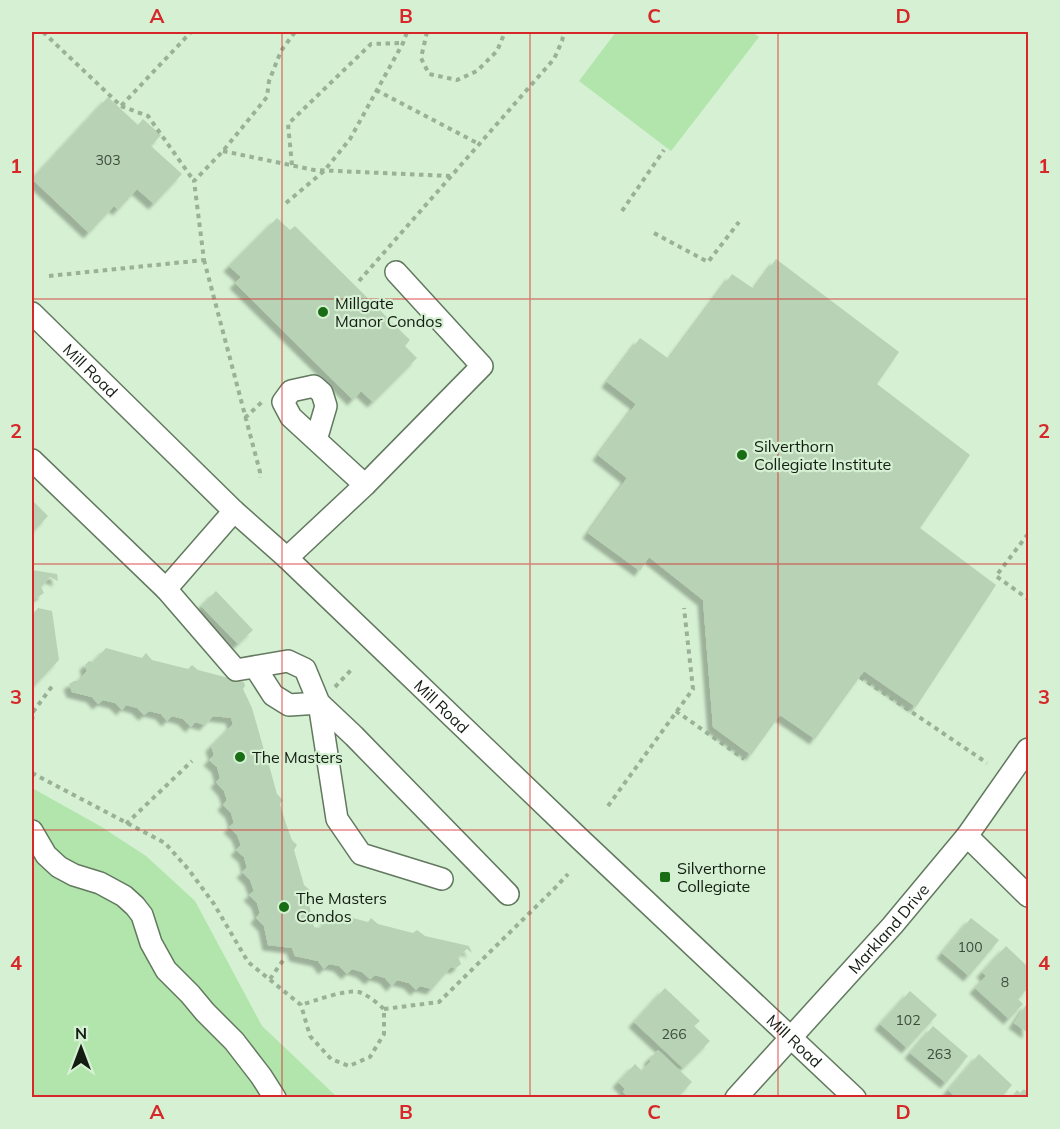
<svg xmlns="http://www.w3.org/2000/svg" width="1060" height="1129" font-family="Mulish,sans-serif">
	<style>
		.green { fill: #b1e5ac }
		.building { fill: #b8d2b5; filter: url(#shadow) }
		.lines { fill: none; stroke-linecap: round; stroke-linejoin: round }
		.minor-casing { stroke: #62795f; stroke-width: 24 }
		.path { stroke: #9ab097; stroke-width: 4; stroke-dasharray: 4.5 4.5; stroke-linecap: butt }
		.minor { stroke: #fff; stroke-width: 21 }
		.grid { fill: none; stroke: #d62828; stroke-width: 1.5; stroke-opacity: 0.55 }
		.poi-dot { fill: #196d15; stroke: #d5f0d2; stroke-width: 2 }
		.labels { text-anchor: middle; stroke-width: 4.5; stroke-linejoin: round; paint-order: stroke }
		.number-label { font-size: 14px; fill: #3c4a3b }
		.poi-label { font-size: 16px; fill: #131d12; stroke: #d5f0d2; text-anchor: start }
		.street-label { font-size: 16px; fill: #131d12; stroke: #d5f0d2 }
		.neatline { fill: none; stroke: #d62828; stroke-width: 2 }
		.grid-label { font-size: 20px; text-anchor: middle; font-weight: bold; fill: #d62828 }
	</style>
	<defs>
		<filter id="shadow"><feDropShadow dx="-5.5" dy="5.5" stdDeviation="1.5" flood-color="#0004"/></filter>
	</defs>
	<rect width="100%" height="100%" fill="#d5f0d2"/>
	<path class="green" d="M616,32H752L759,37L671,151L579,81Z
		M32,788L100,826L146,856L195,901L262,1026L337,1097H32Z"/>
	<path class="building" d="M108,97L138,125L143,119L161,135L151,146L182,174L154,204L137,189L118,210L114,206L89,233L32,179Z
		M277,218L290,230L295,226L410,340L405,346L417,358L373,402L361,391L353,400L235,283L241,277L229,266Z
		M776,259L899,352L877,384L970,455L920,528L996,585L916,707L864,671L815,739L780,715L751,755L713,727L703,600L649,557L640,571L588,533L627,478L598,455L636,404L607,382L640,338L669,359L732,274L754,289Z
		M32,500L48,516L32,533Z
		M32,570L57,574L58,581L50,577L41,587L44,593L32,601Z
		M216,591L253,630L238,644L201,606Z
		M38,608L52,611L59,660L32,688V615Z
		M106,648L142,658L146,653L152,660L188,669L192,665L198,670L244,682L245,686L243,689L252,708L264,750L270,754L267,758L277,794L283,800L280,804L286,824L292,840L297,845L294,850L304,885L310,890L307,894L314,927L320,928L333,913L368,922L371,918L378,924L413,933L417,930L425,936L469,946L472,953L467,949L458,957L461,964L456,968L451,967L432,989L420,986L416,990L409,983L397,980L392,986L385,978L375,975L370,979L362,972L352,969L347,974L339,966L329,964L324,969L318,961L295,956L292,948L268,945L264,926L256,918L260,913L257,903L249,895L254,891L250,880L242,872L247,868L244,857L236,850L241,845L237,835L229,827L234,823L231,813L223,805L227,800L224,791L216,782L220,778L217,767L209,760L214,755L211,746L233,724L231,718L213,716L205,725L195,722L191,727L183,719L172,716L167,721L161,714L149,711L144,715L137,708L126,705L122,710L115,703L103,700L98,704L92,697L72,692L69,684L74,681H77L81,678L87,671L85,665L89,661L93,662Z
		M971,918L999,940L969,976L942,953Z
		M1006,946L1028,967V988L1018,999L1023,1004L1009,1019L975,988L986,976L982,972Z
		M665,988L700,1021L694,1026L710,1041L683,1068L634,1022Z
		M910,991L937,1015L907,1048L880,1024Z
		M1028,1002V1033L1014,1023Z
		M933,1026L968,1056L946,1083L910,1053Z
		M658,1050L692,1082L677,1098H629L623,1092L625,1089L618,1082L635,1064L642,1071L651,1061L649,1059Z
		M979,1054L1012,1085L1001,1098H957L948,1090Z
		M1024,1089L1028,1093V1098H1011L1017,1090L1020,1093Z"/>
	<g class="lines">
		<g class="minor-casing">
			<g id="minor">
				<path id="s1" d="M32,313L234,511L287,558L581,840L855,1098"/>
				<path d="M316,440L326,406L322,393L314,386L291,391L283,402L291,417L365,485"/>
				<path d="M32,460L166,589L234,511"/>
				<path d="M287,558L365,485L482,366L396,272"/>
				<path d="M166,589L236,670L288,661L305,669L319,703L354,736L508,894"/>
				<path d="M255,667L273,695L289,705L319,703L337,819L361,854L442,879"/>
				<path d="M32,831L46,855L59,867L74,875L100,883L124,896L135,906L142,915L151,943L166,970L190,994L205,1012L234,1041L261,1076L275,1098"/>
				<path d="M967,836L1028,896"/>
				<path id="s2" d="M736,1098L892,926L967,836L1028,749"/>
			</g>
		</g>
		<path class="path" d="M43,32L121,106L191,32
			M265,32H266
			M427,32L421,58L429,74L457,80L477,71L497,51L505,32
			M376,90L479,144
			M121,106L148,116L194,181
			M223,151L314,170L450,176
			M292,165L288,124L371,44L402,43
			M286,203L324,171L350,139L403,43L407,32
			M622,211L664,150
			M654,233L708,262L739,222
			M204,260L260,472V478
			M49,276L204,260L194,181L223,151L267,97L269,81L281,51L295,32
			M359,281L554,59L562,41L564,32
			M245,418L263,401
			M1028,534L996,576L1028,599
			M860,677L987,763
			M335,687L353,668
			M676,711L744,759
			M32,721L33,712L53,685
			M32,773L165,843L189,870L214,904L248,962L301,1005L310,1036L331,1059L349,1066L370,1057L384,1034V1009C377,1003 368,995 359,992C346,989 314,1001 301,1005
			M608,806L693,689L684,608
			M126,824L192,761
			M270,979L284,959
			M384,1009L439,1002L555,888L568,874"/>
		<use href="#minor" class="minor"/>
	</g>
	<path class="grid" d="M282,32V1098M530,32V1098M778,32V1098M32,299H1028M32,564H1028M32,830H1028"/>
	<g class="poi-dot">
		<circle cx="323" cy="312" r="6"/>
		<circle cx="742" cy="455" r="6"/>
		<circle cx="240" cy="757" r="6"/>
		<rect x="659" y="871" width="12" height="12" rx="3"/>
		<circle cx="284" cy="907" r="6"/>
	</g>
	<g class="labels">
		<g class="number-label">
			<text x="108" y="165">303</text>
			<text x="970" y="952">100</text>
			<text x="1005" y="987">8</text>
			<text x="908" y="1025">102</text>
			<text x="674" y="1039">266</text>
			<text x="939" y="1059">263</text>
		</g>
		<g class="poi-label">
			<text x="335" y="309">Millgate<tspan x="335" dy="18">Manor Condos</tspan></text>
			<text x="754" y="452">Silverthorn<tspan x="754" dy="18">Collegiate Institute</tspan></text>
			<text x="252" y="763">The Masters</text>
			<text x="677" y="874">Silverthorne<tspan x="677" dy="18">Collegiate</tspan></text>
			<text x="296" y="904">The Masters<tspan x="296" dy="18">Condos</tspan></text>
		</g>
		<g class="street-label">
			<text dy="6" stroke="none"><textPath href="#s1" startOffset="82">Mill Road</textPath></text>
			<text dy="6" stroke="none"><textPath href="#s1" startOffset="568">Mill Road</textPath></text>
			<text dy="6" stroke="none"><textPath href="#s2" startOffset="228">Markland Drive</textPath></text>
			<text dy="6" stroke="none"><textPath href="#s1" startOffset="1054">Mill Road</textPath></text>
		</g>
	</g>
	<rect width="1060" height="1129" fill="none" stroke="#d5f0d2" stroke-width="66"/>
	<g transform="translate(81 1048)" stroke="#d5f0d2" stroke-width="4.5" paint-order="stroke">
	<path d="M0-4.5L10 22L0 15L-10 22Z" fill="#131d12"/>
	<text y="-9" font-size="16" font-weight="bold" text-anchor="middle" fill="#131d12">N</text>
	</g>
	<rect x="33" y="33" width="994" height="1063" class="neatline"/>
	<g class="grid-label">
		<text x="157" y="23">A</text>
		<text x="406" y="23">B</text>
		<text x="654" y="23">C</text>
		<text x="903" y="23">D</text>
		<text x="16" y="173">1</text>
		<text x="1044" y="173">1</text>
		<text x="16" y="438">2</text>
		<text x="1044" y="438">2</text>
		<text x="16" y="704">3</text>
		<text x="1044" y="704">3</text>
		<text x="16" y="970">4</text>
		<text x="1044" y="970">4</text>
		<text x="157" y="1119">A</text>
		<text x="406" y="1119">B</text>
		<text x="654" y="1119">C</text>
		<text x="903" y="1119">D</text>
	</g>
</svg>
